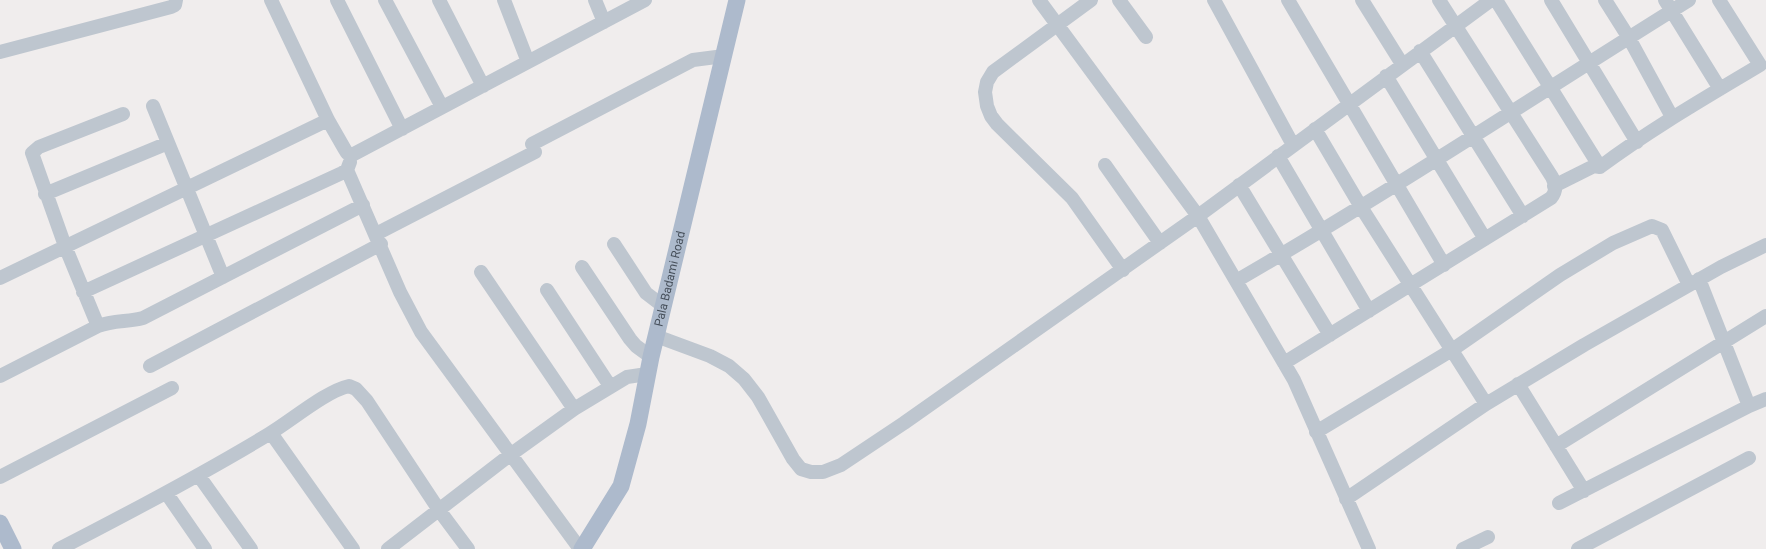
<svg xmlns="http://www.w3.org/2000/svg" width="1766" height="549" font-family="Roboto,sans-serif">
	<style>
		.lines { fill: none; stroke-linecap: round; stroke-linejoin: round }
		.minor { stroke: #bec6cf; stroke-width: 14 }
		.major { stroke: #adbacc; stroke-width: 17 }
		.labels { text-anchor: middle; stroke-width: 3; stroke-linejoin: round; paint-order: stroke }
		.street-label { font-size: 12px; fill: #464f5a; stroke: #fff }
	</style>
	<rect width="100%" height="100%" fill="#f0eded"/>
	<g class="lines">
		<path class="minor" d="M271,0L328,120L344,148L347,153L352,155L645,0
			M337,0L402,129
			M385,0L442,107
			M439,0L483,86
			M504,0L528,62
			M595,0L604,22
			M1039,0L1198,216L1491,0
			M1091,0L993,72L987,82L985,92L987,106L991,116L997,124L1072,198L1123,270
			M1119,0L1146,37
			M1214,0L1293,145
			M1288,0L1444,265
			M1362,0L1402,64
			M1496,0L1600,167
			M1551,0L1637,142
			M1605,0L1629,38L1672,117
			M1665,0L1720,89
			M1420,51L1523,216
			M0,52L171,7L175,5L176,0
			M1386,76L1485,239
			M153,106L223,277
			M1315,129L1361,207L1486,404
			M532,144L693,60L724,56
			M1278,156L1369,311
			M1105,165L1160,243
			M347,170L400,292L421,332L580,549
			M1239,185L1330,335
			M1554,186L1594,166L1600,167C1651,129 1705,98 1760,65L1719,0
			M45,194L168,143
			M376,234L535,152
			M614,244L646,293L663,306
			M582,267L630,339L636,346L651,357
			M481,272L574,409
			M0,278L328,120
			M1699,279L1749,406
			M1236,281C1390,192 1538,94 1689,0
			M547,290L610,386
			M83,292L342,173L347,170L350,162
			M98,326L65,246L32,153L39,147L123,114
			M656,336L710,356L729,366L744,379L758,397L793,459L801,469L811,472H823L841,465L904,423L1198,216L1294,380L1369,549
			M1284,363L1551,198C1557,190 1556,186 1552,177L1439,0
			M150,366L381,244
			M0,376L98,326C113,320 128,322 143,318L363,205
			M1518,384L1584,491
			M1316,432L1452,350L1560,275L1613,243L1652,226L1662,230L1689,285
			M271,433L353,549
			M1556,446L1766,316
			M199,476L251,549
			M0,477L172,388
			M167,494L205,549
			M1346,499L1486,404L1584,345L1721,267L1766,245
			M1559,503L1749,406L1766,399
			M59,549C131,512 201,475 269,434C291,421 326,391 349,386L356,389L367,401L439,510L468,549
			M388,549L510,455L574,409L627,377L647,374
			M1463,549L1488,537
			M1578,549L1749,458"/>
		<g class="major">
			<path d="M0,523L13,549"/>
			<path id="s1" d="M582,549L621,486L638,424L651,357L737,0"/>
		</g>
	</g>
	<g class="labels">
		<g class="street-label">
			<text dy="4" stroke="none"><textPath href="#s1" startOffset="287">Pala Badami Road</textPath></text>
		</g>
	</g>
</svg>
